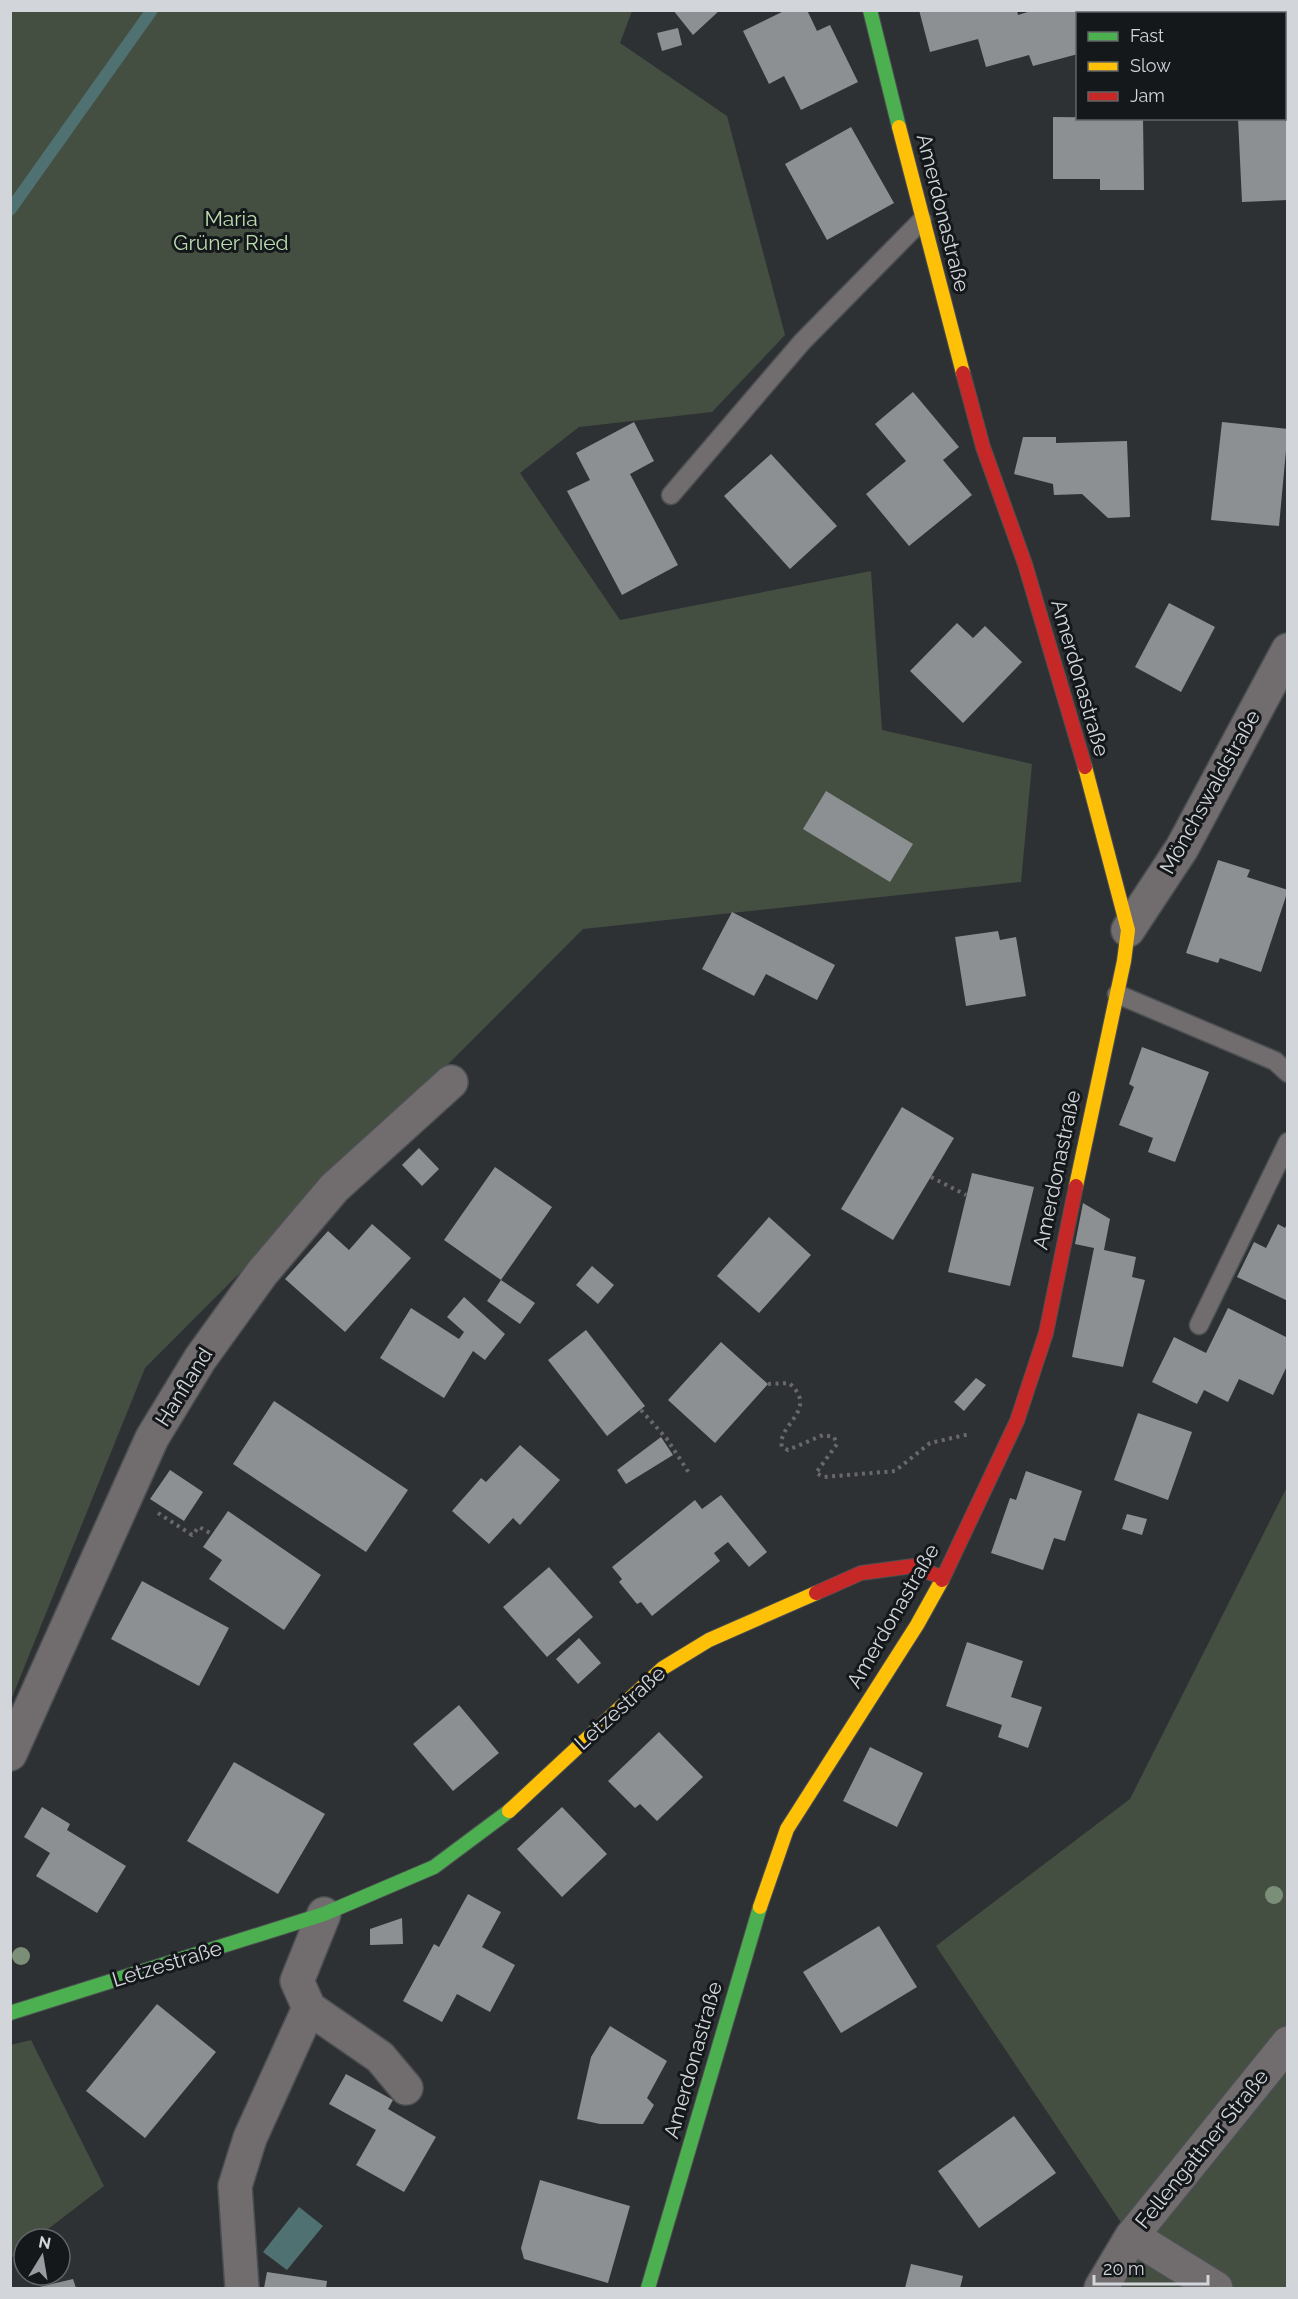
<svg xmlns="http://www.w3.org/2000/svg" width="1298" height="2299" font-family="Raleway,sans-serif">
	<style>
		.green { fill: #444f42 }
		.water { fill: #507172 }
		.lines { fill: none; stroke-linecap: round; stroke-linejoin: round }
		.stream { stroke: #507172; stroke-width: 12 }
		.building { fill: #8d9093 }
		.lane-casing { stroke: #4c4f51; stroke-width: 21 }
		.street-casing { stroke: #4c4f51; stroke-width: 36 }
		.fast-casing { stroke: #4c4f51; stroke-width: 16 }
		.slow-casing { stroke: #4c4f51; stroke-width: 16 }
		.jam-casing { stroke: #4c4f51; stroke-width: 16 }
		.path { stroke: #6a686a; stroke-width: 4; stroke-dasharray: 3 4.5; stroke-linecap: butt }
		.lane { stroke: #716d6e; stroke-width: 18 }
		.street { stroke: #716d6e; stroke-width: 33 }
		.fast { stroke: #4caf50; stroke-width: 14 }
		.slow { stroke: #ffc107; stroke-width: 14 }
		.jam { stroke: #c62828; stroke-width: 14 }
		.tree { fill: #7b8f78 }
		.labels { text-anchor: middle; stroke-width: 6; stroke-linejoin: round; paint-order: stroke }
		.street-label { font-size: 21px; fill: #d2d6db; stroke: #15181b }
		.park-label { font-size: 21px; fill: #badcaf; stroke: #15181b }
	</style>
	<rect width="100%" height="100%" fill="#2e3134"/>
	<path class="green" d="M11,11H632L620,43L727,116L785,335L712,412L579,427L520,473L620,620L871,571L882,730L1032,764L1021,882L583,929L145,1368L11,1700Z
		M1287,1487V2288H1088L1122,2224L936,1946L1130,1799Z
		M31,2040L104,2186L35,2239H24V2247L11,2258V2045Z"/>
	<path class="water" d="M299,2207L323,2226L287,2270L263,2252Z"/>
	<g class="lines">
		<path class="stream" d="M10,210L152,10"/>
	</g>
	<path class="building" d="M673,10H720L693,35Z
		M786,10H807L817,31L830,25L858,82L801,110L784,76L769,84L743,31Z
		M919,10H1017L1018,15L1034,10H1102L1103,14H1078V54L1033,66L1029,55L986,67L978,39L930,52Z
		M1159,10H1216L1215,14H1168Z
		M678,28L682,45L662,51L657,33Z
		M1284,69H1288V93H1284Z
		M1053,117L1143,118L1144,190H1100V179H1053Z
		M1284,117H1288V200L1242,202L1238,118Z
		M851,127L894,203L827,240L785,164Z
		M913,392L959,447L943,460L972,495L909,546L866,494L906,461L875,424Z
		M634,422L654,461L630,474L678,565L622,595L567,491L590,480L576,453Z
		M1222,422L1288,429L1279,526L1211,520Z
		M1023,437H1056V443L1127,441L1130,517L1108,518L1082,494L1054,495L1053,484L1014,474Z
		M771,454L837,526L790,569L724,496Z
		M1169,603L1215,627L1181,692L1135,667Z
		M957,623L973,638L985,626L1022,662L963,723L910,671Z
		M826,791L913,844L890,882L803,829Z
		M1218,860L1250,870L1247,877L1288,890L1261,972L1220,958L1218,963L1186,953Z
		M732,912L835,965L817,1000L766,974L754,996L702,969Z
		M998,931L1000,940L1016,937L1026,996L966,1006L955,937Z
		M1142,1047L1209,1072L1175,1162L1148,1152L1153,1138L1119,1125L1134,1087L1129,1084Z
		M902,1107L954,1138L893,1240L841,1209Z
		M419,1148L439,1169L422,1186L402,1165Z
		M495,1167L552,1207L501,1280L535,1303L520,1324L487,1301L501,1280L444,1240Z
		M972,1173L1034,1187L1010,1286L948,1272Z
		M1083,1203L1110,1219L1104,1250L1136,1257L1132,1277L1145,1280L1123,1367L1072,1357L1094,1248L1075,1244Z
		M769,1217L811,1255L759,1313L717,1276Z
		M1288,1222V1301L1237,1277L1254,1242L1266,1248L1278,1224L1285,1228Z
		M372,1224L411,1258L345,1332L285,1279L328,1231L349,1250Z
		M592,1266L614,1285L598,1304L576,1285Z
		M464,1297L505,1334L485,1360L473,1351L444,1398L380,1358L411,1308L459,1339L464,1332L447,1317Z
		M1228,1308L1288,1338V1364L1273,1395L1239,1379L1228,1402L1204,1390L1197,1404L1152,1382L1174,1337L1206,1353Z
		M586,1330L645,1406L607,1436L548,1360Z
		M721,1342L768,1384L715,1443L668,1400Z
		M976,1378L986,1385L964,1411L954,1402Z
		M274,1401L408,1490L366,1552L233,1464Z
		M1138,1413L1192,1432L1168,1500L1114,1480Z
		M661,1437L673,1455L626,1484L617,1470Z
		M520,1445L560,1480L520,1525L513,1518L489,1544L452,1511L481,1478L486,1482Z
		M170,1470L203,1492L184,1521L150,1499Z
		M1026,1471L1082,1491L1065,1541L1054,1538L1043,1570L991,1553L1010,1498L1016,1500Z
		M721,1495L767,1552L749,1567L728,1542L714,1553L720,1561L652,1616L641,1602L637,1604L619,1582L622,1579L612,1567L695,1500L702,1509Z
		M228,1511L321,1575L284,1630L209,1579L222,1560L203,1547Z
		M1127,1514L1147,1519L1142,1535L1122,1529Z
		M549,1567L593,1617L547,1657L503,1607Z
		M142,1581L229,1628L199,1686L111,1639Z
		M579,1638L601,1663L578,1684L556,1659Z
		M967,1642L1023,1661L1011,1697L1042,1707L1028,1748L998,1737L1002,1725L946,1706Z
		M459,1705L499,1753L453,1791L413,1744Z
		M659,1732L703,1777L657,1821L640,1804L635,1808L608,1781Z
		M870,1747L923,1773L897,1827L843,1801Z
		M234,1762L325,1814L278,1894L187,1841Z
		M42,1807L70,1824L67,1830L126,1866L97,1913L36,1876L50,1853L24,1837Z
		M562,1807L607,1854L562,1897L517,1849Z
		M468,1894L501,1912L482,1947L515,1965L490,2012L457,1994L442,2022L403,2001L434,1944L439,1947Z
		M402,1918L403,1944L370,1945V1929Z
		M879,1926L917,1987L841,2033L803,1972Z
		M157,2004L216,2052L145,2138L86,2091Z
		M610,2026L667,2061L647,2098L654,2105L643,2124H600L577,2119L591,2057Z
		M346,2074L393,2100L388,2109L436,2137L404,2192L356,2165L376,2130L329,2104Z
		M1014,2116L1056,2173L979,2228L938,2171Z
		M540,2180L630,2206L608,2283L524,2259L521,2248Z
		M911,2264L963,2276L960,2288H905Z
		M267,2272L327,2281L326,2288H264Z
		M73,2279L76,2288H35Z"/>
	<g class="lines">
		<g class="lane-casing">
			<path id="lane" d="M671,495L802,342L922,220
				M1117,994L1275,1061L1288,1073
				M1199,1325L1288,1142"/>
		</g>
		<g class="street-casing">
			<path id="street" d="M1128,930L1182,848L1288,650
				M10,1754L152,1438L200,1359L262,1273L334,1188L451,1082
				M309,2008L380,2057L406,2088
				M1132,2236L1216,2288
				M242,2288L235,2186L250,2138L309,2008L297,1981L324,1914
				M1101,2288L1132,2236L1288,2043"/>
		</g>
		<g class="fast-casing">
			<path id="fast" d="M870,10L899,127
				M10,2013L324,1914L434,1867L509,1811
				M648,2288L760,1907"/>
		</g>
		<g class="slow-casing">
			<path id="slow" d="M899,127L963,373
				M1076,1186L1124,961L1128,930L1085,767
				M509,1811L663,1668L709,1640L816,1593
				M760,1907L787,1829L917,1625L942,1580"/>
		</g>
		<g class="jam-casing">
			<path id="jam" d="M963,373L983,447L1025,564L1085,767
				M942,1580L1017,1421L1046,1333L1076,1186
				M816,1593L861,1573L913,1566L943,1578"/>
		</g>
		<path class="path" d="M931,1177L966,1195
			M768,1384L789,1383C820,1410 776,1425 782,1447L788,1450L823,1435L834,1437L837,1444L816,1473L824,1477L895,1471L930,1443L970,1434
			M641,1410L667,1439L689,1473
			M158,1513L192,1535L199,1527L212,1534"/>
		<use href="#lane" class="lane"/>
		<use href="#street" class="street"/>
		<use href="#fast" class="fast"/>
		<use href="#slow" class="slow"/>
		<use href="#jam" class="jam"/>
	</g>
	<g class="tree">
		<circle cx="1274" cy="1895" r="9"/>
		<circle cx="21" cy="1956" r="9"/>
	</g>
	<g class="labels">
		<g class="street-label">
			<text transform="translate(943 213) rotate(76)" y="7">Amerdonastraße</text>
			<text transform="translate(1080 678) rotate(74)" y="7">Amerdonastraße</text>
			<text transform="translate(1210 792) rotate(-61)" y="7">Mönchswaldstraße</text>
			<text transform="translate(1057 1170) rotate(-78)" y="7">Amerdonastraße</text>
			<text transform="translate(184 1387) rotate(-58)" y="7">Hanfland</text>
			<text transform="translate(893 1616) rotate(-60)" y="7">Amerdonastraße</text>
			<text transform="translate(620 1708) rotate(-42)" y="7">Letzestraße</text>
			<text transform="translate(167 1964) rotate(-17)" y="7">Letzestraße</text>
			<text transform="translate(693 2060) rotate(-74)" y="7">Amerdonastraße</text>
			<text transform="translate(1202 2149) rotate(-51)" y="7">Fellengattner Straße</text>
		</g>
		<g class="park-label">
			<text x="231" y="226">Maria<tspan x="231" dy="24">Grüner Ried</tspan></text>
		</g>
	</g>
	<rect width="1298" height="2299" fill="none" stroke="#d2d6db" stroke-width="24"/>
	<rect x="1076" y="12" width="210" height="108" fill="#15181b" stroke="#616468" stroke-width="1.5"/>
	<rect x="1088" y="32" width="30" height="9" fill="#4caf50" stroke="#616468" stroke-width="1.5"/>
	<text x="1130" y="42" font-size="18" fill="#d2d6db">Fast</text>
	<rect x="1088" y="62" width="30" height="9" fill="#ffc107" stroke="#616468" stroke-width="1.5"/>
	<text x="1130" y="72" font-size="18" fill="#d2d6db">Slow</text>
	<rect x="1088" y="92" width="30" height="9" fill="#c62828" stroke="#616468" stroke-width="1.5"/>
	<text x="1130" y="102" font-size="18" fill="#d2d6db">Jam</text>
	<g transform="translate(42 2257) rotate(11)"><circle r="28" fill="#15181b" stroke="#616468" stroke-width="1.5"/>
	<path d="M0-4.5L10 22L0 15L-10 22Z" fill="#999ca1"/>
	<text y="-9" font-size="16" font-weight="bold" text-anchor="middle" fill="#d2d6db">N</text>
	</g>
	<path d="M1094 2275v9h114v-9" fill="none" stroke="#d2d6db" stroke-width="3"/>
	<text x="1103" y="2275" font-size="18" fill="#d2d6db" stroke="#15181b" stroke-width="4.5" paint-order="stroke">20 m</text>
</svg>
